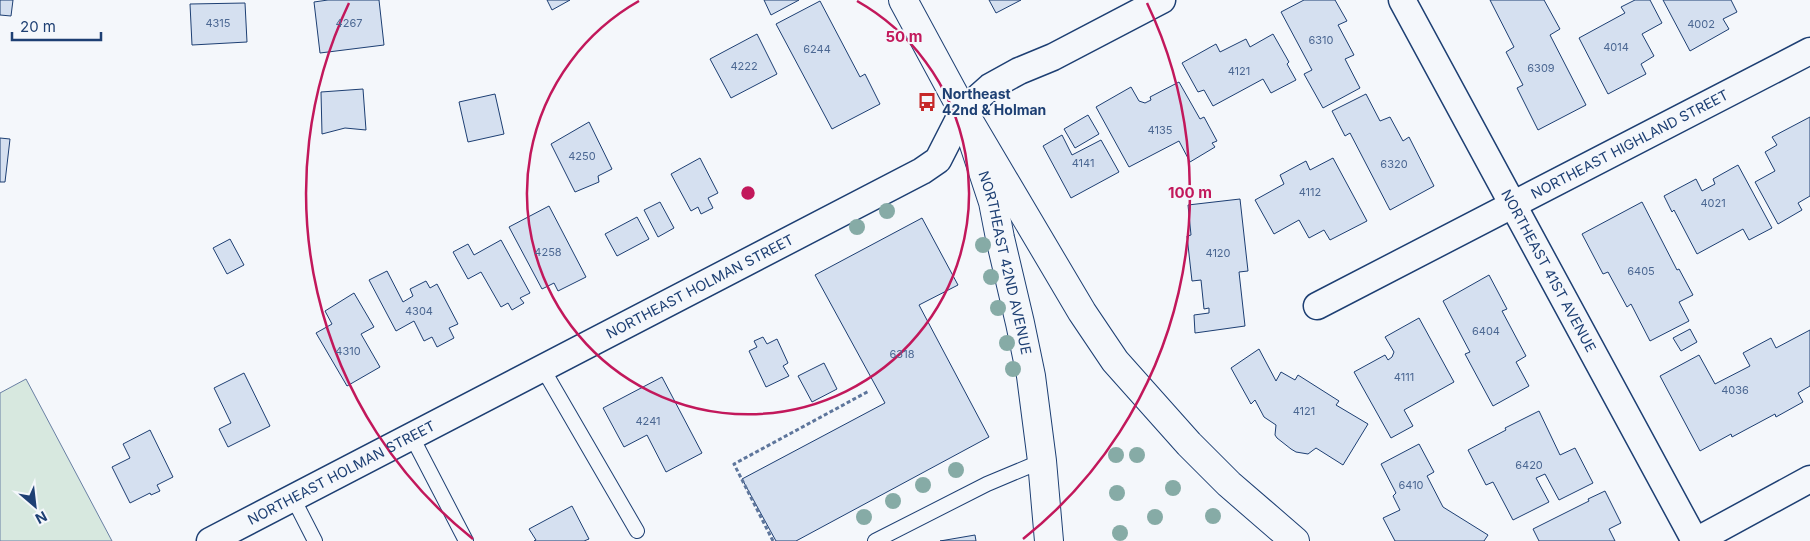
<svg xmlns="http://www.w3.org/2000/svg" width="1810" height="541" font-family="Inter,sans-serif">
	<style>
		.green { fill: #d7e8df; stroke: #687fa3 }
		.building { fill: #d5e0f0; stroke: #1d3f73 }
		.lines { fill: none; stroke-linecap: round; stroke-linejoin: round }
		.lane-casing { stroke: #1d3f73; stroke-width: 16 }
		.street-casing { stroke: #1d3f73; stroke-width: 29 }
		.secondary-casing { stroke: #1d3f73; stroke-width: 30 }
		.primary-casing { stroke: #1d3f73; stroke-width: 30 }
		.path { stroke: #5e769c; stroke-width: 3; stroke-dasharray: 4 2.5; stroke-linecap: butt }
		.lane { stroke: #f4f7fb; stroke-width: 14 }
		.street { stroke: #f4f7fb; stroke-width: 26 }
		.secondary { stroke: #f4f7fb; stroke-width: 28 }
		.primary { stroke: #f4f7fb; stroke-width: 28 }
		.tree { fill: #86aba6 }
		.ring { fill: none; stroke: #c2185b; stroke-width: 2.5 }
		.labels { text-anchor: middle; stroke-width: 4; stroke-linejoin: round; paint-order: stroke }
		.number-label { font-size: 11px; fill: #4b6792 }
		.poi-label { font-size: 14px; font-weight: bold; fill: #1d3f73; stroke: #f4f7fb; text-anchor: start }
		.street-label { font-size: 14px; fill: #1d3f73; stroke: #f4f7fb }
		.centre { fill: #c2185b; stroke: #f4f7fb; stroke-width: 2.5 }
		.ring-label { font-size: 15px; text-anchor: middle; font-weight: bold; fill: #c2185b; stroke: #f4f7fb; stroke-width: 4; stroke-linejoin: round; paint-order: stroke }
	</style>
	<rect width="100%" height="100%" fill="#f4f7fb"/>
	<path class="green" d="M26,379L112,541H0V393Z"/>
	<path class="building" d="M0,0H13L11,16L0,15Z
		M328,0H379L384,45L320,53L314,2Z
		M547,0H570L552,10Z
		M764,0H799L771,15Z
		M989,0H1021L996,13Z
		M1304,0H1335L1347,21L1338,25L1354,55L1345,59L1360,88L1323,108L1304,74L1312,70L1281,12Z
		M1490,0H1544L1560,29L1550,35L1586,105L1538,130L1517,88L1523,85L1506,52L1514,47Z
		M1635,0H1650L1662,23L1642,34L1654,56L1641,64L1646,74L1608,94L1579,38L1625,13L1621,7Z
		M1663,0H1731L1737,12L1723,19L1729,29L1690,51Z
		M820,1L860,77L865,74L880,104L832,129L776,24Z
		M245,3L247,42L192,45L190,4Z
		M757,34L777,74L731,98L710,59Z
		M1273,34L1289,62L1287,64L1296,80L1271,93L1263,79L1213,106L1204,90L1198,92L1182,63L1216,44L1220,52L1246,39L1250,47Z
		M1179,82L1200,119L1204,117L1217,141L1212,143L1215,147L1190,162L1179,141L1129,167L1096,107L1131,87L1139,101L1145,103L1151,100L1150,97Z
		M363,89L366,130L345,128L322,134L321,92Z
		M495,94L504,134L468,142L459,102Z
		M1366,94L1380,121L1390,117L1403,141L1409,137L1434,186L1390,210L1350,133L1345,136L1332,111Z
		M1088,115L1099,134L1075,148L1064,129Z
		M1810,117V196L1798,203L1802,210L1778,224L1755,182L1775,171L1765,152L1777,145L1772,137Z
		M589,122L612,169L598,176L599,182L575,192L551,144Z
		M1062,135L1072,155L1101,140L1119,172L1071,198L1043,146Z
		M0,138L10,139L5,182H0Z
		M700,158L718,193L708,198L713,208L701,214L698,207L691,211L671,174Z
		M1333,158L1367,221L1330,240L1324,230L1309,238L1299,220L1274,234L1255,200L1284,184L1280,175L1306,161L1310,170Z
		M1738,165L1772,228L1749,240L1743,229L1697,254L1674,210L1672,212L1664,196L1696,179L1702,191L1715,184L1713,179Z
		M1240,199L1248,271L1239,272L1245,326L1195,333L1194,315L1209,313V308L1204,309L1201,280L1192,281L1187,236L1191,235L1188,205Z
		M660,202L674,228L658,237L644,210Z
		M1642,202L1677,270L1679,269L1693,295L1679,302L1689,321L1650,341L1631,304L1627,307L1608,272L1603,274L1582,234Z
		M549,206L586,277L558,291L554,283L542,289L509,227Z
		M637,217L649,239L617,256L605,234Z
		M922,218L958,285L919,305L989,437L796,541H776L742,479L885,403L815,275Z
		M230,239L244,265L227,274L213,248Z
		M501,240L530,293L520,298L524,303L512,310L508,303L501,307L481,272L468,279L453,252L468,244L474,255Z
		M387,271L403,302L413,296L410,289L426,281L430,288L437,284L458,324L449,328L454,338L437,347L432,337L424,341L414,321L396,331L369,280Z
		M1489,275L1507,309L1502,311L1526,356L1516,362L1529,386L1493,406L1465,354L1470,352L1443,301Z
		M354,293L374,327L361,334L380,367L347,386L316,333L332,324L325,311Z
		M1419,318L1454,382L1404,410L1413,426L1391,438L1354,372L1385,355L1388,360L1392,357L1394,352L1385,337Z
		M1690,329L1697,342L1681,351L1673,338Z
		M1810,330V386L1798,393L1803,402L1776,417L1775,414L1732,437L1731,434L1700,451L1660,376L1699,355L1715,384L1750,366L1743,353L1771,338L1776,348Z
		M763,337L767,344L777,339L788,363L783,366L789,376L766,387L749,351L757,347L754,341Z
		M1259,349L1276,381L1281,372L1295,380L1298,375L1339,401L1336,405L1368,424L1343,465L1316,448L1308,454L1296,452L1291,449L1277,438L1275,435L1276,425L1264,417L1255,400L1251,404L1231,368Z
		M824,363L837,389L812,402L798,376Z
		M244,373L270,426L228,447L219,429L231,423L214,388Z
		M662,377L702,453L666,472L647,435L624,447L603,408Z
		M1539,411L1560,455L1575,448L1593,483L1559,500L1545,474L1536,478L1549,502L1513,520L1493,482L1486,485L1468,450L1506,430L1505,428Z
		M150,430L173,477L157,485L160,491L151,495L150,493L130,503L112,467L130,458L123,444Z
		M1419,444L1434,472L1427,476L1443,507L1488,535L1484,541H1395L1383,518L1400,510L1393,496L1396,493L1381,464Z
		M1605,491L1621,523L1609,529L1615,541H1539L1533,529L1589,501L1588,499Z
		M572,506L589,539L584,541H534L536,540L529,529Z
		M975,535L976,541H940Z"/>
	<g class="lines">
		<g class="lane-casing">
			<path id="lane" d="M543,369L637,531
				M412,437L466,541
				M293,498L315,541
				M875,541L987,484L1042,461"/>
		</g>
		<g class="street-casing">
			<g id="street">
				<path id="s1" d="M1402,0L1695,541"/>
				<path id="s2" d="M1317,306L1810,51"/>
				<path id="s3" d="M210,541L922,171L938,160L963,111L990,87L1019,71L1053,57L1162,0"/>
				<path d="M1696,541L1810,479"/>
			</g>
		</g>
		<g class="secondary-casing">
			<g id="secondary">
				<path id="s4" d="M903,0L963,111L993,202L1000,238L1020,323L1031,376L1042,461L1049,541"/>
			</g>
		</g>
		<g class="primary-casing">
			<path id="primary" d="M963,111L1082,312L1115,361L1189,444L1229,484L1295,541"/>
		</g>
		<path class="path" d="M773,541L734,464L869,391"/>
		<use href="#lane" class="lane"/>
		<use href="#street" class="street"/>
		<use href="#secondary" class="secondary"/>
		<use href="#primary" class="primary"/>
	</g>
	<g class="tree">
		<circle cx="887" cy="211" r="8"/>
		<circle cx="857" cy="227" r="8"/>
		<circle cx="983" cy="245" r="8"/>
		<circle cx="991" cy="277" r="8"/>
		<circle cx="998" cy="308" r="8"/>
		<circle cx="1007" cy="343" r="8"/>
		<circle cx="1013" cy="369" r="8"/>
		<circle cx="1116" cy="455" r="8"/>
		<circle cx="1137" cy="455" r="8"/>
		<circle cx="956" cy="470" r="8"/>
		<circle cx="923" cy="485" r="8"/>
		<circle cx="1173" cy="488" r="8"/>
		<circle cx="1117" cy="493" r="8"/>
		<circle cx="893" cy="501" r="8"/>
		<circle cx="1213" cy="516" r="8"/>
		<circle cx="864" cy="517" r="8"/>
		<circle cx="1155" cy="517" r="8"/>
		<circle cx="1120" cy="533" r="8"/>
	</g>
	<g class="ring">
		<path d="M857 1A221 221 0 1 1 639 1"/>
		<path d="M473 539A442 442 0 0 1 349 3M1147 3A442 442 0 0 1 1023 539"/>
	</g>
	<defs>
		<g id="bus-bare" transform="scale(1.5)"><path d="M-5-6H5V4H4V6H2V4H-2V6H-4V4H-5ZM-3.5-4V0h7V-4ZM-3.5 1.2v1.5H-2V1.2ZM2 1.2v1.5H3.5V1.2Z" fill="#c62828" stroke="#f4f7fb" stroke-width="2.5" paint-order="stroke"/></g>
	</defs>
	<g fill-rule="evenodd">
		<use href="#bus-bare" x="927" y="102"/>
	</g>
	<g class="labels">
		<g class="number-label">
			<text x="218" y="27">4315</text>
			<text x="349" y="27">4267</text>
			<text x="1701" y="28">4002</text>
			<text x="1321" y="44">6310</text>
			<text x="1616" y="51">4014</text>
			<text x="817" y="53">6244</text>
			<text x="744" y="70">4222</text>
			<text x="1541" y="72">6309</text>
			<text x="1239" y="75">4121</text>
			<text x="1160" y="134">4135</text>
			<text x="582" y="160">4250</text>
			<text x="1083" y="167">4141</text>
			<text x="1394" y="168">6320</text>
			<text x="1310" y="196">4112</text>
			<text x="1713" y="207">4021</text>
			<text x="548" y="256">4258</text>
			<text x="1218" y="257">4120</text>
			<text x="1641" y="275">6405</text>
			<text x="419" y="315">4304</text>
			<text x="1486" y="335">6404</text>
			<text x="348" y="355">4310</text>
			<text x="902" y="358">6318</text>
			<text x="1404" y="381">4111</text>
			<text x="1735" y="394">4036</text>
			<text x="1304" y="415">4121</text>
			<text x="648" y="425">4241</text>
			<text x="1529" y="469">6420</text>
			<text x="1411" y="489">6410</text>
		</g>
		<g class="poi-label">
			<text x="942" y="99">Northeast<tspan x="942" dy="16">42nd &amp; Holman</tspan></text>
		</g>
		<g class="street-label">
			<text dy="5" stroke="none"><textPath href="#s2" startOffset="352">NORTHEAST HIGHLAND STREET</textPath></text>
			<text dy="5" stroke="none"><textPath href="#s4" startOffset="284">NORTHEAST 42ND AVENUE</textPath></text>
			<text dy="5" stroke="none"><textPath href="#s1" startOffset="308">NORTHEAST 41ST AVENUE</textPath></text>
			<text dy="5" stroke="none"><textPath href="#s3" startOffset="552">NORTHEAST HOLMAN STREET</textPath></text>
			<text dy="5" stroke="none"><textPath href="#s3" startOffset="148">NORTHEAST HOLMAN STREET</textPath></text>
		</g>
	</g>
	<circle cx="748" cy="193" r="8" class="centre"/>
	<g class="ring-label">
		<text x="904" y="42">50 m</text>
		<text x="1190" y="198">100 m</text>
	</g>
	<g transform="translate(35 506) rotate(152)" stroke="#f4f7fb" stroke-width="4" paint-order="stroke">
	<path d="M0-4L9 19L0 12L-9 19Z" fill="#1d3f73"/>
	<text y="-8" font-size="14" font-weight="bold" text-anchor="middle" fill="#1d3f73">N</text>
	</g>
	<path d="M12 32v8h89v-8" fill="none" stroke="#1d3f73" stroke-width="2.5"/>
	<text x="20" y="32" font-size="15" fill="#1d3f73" stroke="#f4f7fb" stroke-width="4" paint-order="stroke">20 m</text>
</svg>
